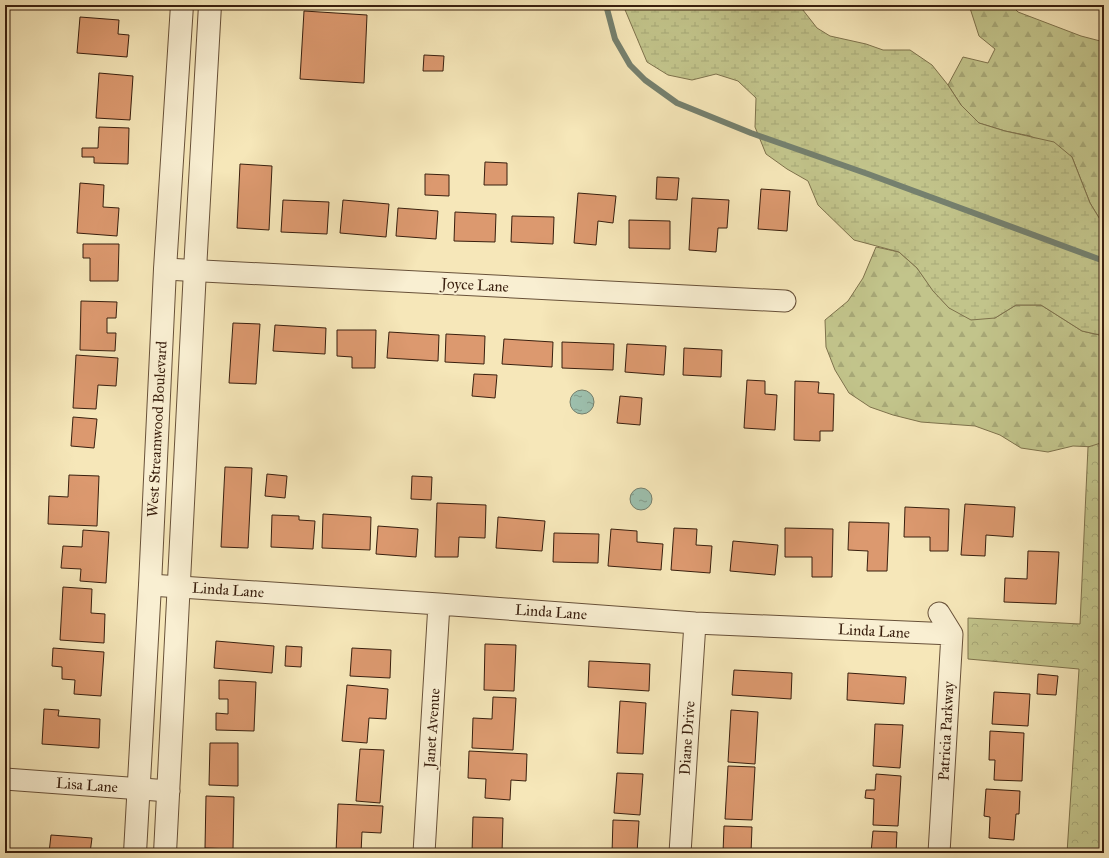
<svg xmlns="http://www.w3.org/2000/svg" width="1109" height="858" font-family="'IM FELL Great Primer',serif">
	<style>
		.forest { fill: url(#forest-firs); stroke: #7e724c }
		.wetland { fill: url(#wetland-marsh); stroke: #7e724c }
		.park { fill: url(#park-crowns); stroke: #7e724c }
		.water { fill: url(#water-ripples); stroke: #75806e }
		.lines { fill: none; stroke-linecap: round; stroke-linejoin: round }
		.stream { stroke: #75806e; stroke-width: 6 }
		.building { fill: #dc996f; stroke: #391f0e }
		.minor-casing { stroke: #685139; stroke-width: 23 }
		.tertiary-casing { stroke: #685139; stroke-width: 24 }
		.minor { stroke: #f9efd2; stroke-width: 21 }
		.tertiary { stroke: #f9efd2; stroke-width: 22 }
		.labels { text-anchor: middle; stroke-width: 4; stroke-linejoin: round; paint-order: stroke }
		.street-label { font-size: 15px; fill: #391f0e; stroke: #f9efd2 }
	</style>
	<defs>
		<pattern id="forest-firs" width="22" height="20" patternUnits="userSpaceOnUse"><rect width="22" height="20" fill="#c2c48b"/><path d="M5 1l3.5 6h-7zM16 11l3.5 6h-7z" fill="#a7a877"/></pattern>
		<pattern id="wetland-marsh" width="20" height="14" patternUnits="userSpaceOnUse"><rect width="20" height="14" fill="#c2c48b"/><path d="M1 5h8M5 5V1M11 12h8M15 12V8" fill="none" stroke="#a7a877"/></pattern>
		<pattern id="park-crowns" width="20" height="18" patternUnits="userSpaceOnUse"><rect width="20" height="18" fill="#c2c48b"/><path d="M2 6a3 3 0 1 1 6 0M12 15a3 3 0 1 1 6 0" fill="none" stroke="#a7a877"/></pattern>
		<pattern id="water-ripples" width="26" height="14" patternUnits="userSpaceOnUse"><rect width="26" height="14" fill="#9dc0ae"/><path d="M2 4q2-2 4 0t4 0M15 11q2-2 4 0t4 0" fill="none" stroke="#819b8c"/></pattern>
	</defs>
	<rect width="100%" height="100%" fill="#f6e7b9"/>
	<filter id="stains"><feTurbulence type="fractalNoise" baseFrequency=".005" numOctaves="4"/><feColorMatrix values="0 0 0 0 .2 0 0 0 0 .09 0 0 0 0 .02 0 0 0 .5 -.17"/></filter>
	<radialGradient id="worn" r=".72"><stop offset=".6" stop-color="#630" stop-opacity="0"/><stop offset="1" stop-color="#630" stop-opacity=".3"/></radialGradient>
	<path class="forest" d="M969,5H1011L1018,12L1081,36L1104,42V226L1090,203L1072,157L1030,136L1005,131L979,123L961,105L948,85L963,57L988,63L995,49L979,36Z
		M876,247L899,252L917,268L933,290L949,308L995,318L1016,305H1041L1082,331L1104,336V444L1096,447L1073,446L1048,452L1021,448L1000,435L975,426L921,422L893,415L870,407L849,393L835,370L826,347L825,320L848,301L863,278Z"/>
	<path class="wetland" d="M623,5H799L817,28L830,36L866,44L883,50H910L932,65L948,85L961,105L979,123L1005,131L1054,142L1072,157L1090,203L1104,226V336L1082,331L1041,305H1016L995,318L971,320L949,308L933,291L917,268L899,252L854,240L818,205L808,181L787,169L766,154L755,127L756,98L738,81L716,74L692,80L668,75L647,62Z"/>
	<path class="park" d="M1104,442V853H1067L1079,669L968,659V618L1080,624L1088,447Z"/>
	<path class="water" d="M570 402a12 12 0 1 1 24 0a12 12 0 1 1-24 0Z
		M630 499a11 11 0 1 1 22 0a11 11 0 1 1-22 0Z"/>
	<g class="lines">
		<path class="stream" d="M606,5L615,39L630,65L645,80L677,103L751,133L868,174L1104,261"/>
	</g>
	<path class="building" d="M304,11L367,15L364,83L300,79Z
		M80,17L119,20L118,34L129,35L127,57L77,53Z
		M424,55L444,56L443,71H423Z
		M99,73L133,76L130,120L96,118Z
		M99,127L129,128L128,164L94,163V157H82V148H98Z
		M485,162L507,163V185H484Z
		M240,164L272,166L269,230L237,228Z
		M425,174L449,175V196L425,195Z
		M657,177L679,178L677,200L656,199Z
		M80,183L104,185L103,207L119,208L117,236L77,233Z
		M761,189L790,191L787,231L758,229Z
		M578,193L616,196L613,223L598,221L596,245L574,243Z
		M692,198L729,200L727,228H718L716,252L689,250Z
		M283,200L329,202L327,234L281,232Z
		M343,200L389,204L386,237L340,233Z
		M398,208L438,211L436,239L396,236Z
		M455,212L496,214L495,242L454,241Z
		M512,216L554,217L553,244L511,242Z
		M629,220L670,221V249L629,248Z
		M83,244H119L118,281H90V258H83Z
		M81,301L117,302L116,318H107V333H116L115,351L80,350Z
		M233,323L260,324L256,384L229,383Z
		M275,325L326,328L325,354L273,351Z
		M337,330H376L375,368H352V357L337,356Z
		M389,332L439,335L438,361L387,358Z
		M446,334L485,336L484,364L445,362Z
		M504,339L553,342L552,367L502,364Z
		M562,342L614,344L613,370L562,368Z
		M627,344L666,346L664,375L625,372Z
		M684,348L722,350L721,377L683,375Z
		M76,355L118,358L116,386L98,385L96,409L73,408Z
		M474,374L497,375L495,398L472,396Z
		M747,380L765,381V394L777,395L775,430L744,428Z
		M795,381L819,382L818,393L834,394L833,431H820V441L794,440Z
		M620,396L642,398L640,425L617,423Z
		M73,417L97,419L94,448L71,446Z
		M225,467L252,468L248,548L221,547Z
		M267,474L287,476L285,498L265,496Z
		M69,475L99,476L97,526L48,524L49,496L68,497Z
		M412,476L432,477L431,500L411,499Z
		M437,503L486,505L485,538L459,537L458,557H435Z
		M965,504L1015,507L1013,537L986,535L985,556L961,555Z
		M905,507L949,509L948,551H930V537H904Z
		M323,514L371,517L370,550L322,548Z
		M272,515L299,516V520L315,521L313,549L271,547Z
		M498,517L545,521L542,551L496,548Z
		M849,522L889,523L887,571H867L868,551L848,550Z
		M378,526L418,529L416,557L376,554Z
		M674,528L697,529L696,545L712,546L710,573L671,570Z
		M785,528L833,529L832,577H812V557H785Z
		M611,529L637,531V542L663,544L661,570L608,566Z
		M83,530L109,532L106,583L80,581L81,569L61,568L63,546L82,547Z
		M554,533L599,534L598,563L553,562Z
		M733,541L778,545L775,575L730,571Z
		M1028,551L1059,552L1056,604L1004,602L1005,578L1027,579Z
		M63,587L92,589L91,613L105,614L104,643L60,640Z
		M216,641L274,646L272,673L214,668Z
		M485,644L516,645L514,691L484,690Z
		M286,646L302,647L301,667L285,666Z
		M53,648L104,652L101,696L74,694L75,680L62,679V667L52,666Z
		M352,648L391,650L390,678L350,676Z
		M589,661L650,664L649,691L588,687Z
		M734,670L792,673L791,699L732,695Z
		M848,673L906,677L904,704L847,700Z
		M1038,674L1058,676L1056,695L1037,694Z
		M219,680L256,682L254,731L216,730V713L228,714V699H219Z
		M347,685L388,689L386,719L369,718L367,743L342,741Z
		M994,692L1030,694L1028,726L992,724Z
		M493,697L516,698L513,750L472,748L473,718L492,719Z
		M620,701L646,703L643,754L617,753Z
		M44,709L59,710L58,716L100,719L99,748L42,744Z
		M731,710L758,712L755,764L728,762Z
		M875,724L903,725L900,768L873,766Z
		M990,731L1024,733L1022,781L994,780L995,760H989Z
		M210,743H238V786L209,785Z
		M360,749L384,750L380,803L356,801Z
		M469,751L527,754L526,781L511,780L510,800L485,798L486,779L468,778Z
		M728,766L755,767L752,820L725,819Z
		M617,773L643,774L640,815L614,813Z
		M876,774L901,776L898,826L873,825L874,799L865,798L866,790H875Z
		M986,789L1020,791L1019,814H1016L1014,840L989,838L990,817L984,816Z
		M206,796L234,797L233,849L205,848Z
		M338,804L383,806L381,833L362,832L361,853H336Z
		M473,817L503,818L502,853H472Z
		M613,820L639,821L637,853H612Z
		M724,826L752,827L751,853H723Z
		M873,831L897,832L896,853H871Z
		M51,835L92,838L90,853H49Z
		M981,849L1012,851V853H981Z"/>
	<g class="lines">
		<g class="minor-casing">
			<path id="minor" d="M165,269L785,301
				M150,585L439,604L695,623L952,634
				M5,779L169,791
				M424,853L439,604
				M680,853L695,623
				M939,853L952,634L939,613"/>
		</g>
		<g class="tertiary-casing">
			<path id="tertiary" d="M135,853L150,585L165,269L182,5
				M165,853L195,270L210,5"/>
		</g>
		<use href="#minor" class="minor"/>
		<use href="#tertiary" class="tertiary"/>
	</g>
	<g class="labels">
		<g class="street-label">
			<text transform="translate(475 285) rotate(3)" y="5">Joyce Lane</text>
			<text transform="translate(157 429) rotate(-87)" y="5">West Streamwood Boulevard</text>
			<text transform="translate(228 590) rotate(4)" y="5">Linda Lane</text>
			<text transform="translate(551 612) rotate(4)" y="5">Linda Lane</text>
			<text transform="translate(874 631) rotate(3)" y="5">Linda Lane</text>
			<text transform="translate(432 728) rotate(-86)" y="5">Janet Avenue</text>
			<text transform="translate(946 731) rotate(-87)" y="5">Patricia Parkway</text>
			<text transform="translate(687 738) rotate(-86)" y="5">Diane Drive</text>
			<text transform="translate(87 785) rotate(4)" y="5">Lisa Lane</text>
		</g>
	</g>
	<rect width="1109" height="858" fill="none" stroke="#f6e7b9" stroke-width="20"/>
	<rect x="6" y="6" width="1097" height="846" fill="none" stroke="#391f0e" stroke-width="2"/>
	<rect x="10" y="10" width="1089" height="838" fill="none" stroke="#391f0e"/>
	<rect width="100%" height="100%" filter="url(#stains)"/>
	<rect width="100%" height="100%" fill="url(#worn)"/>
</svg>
